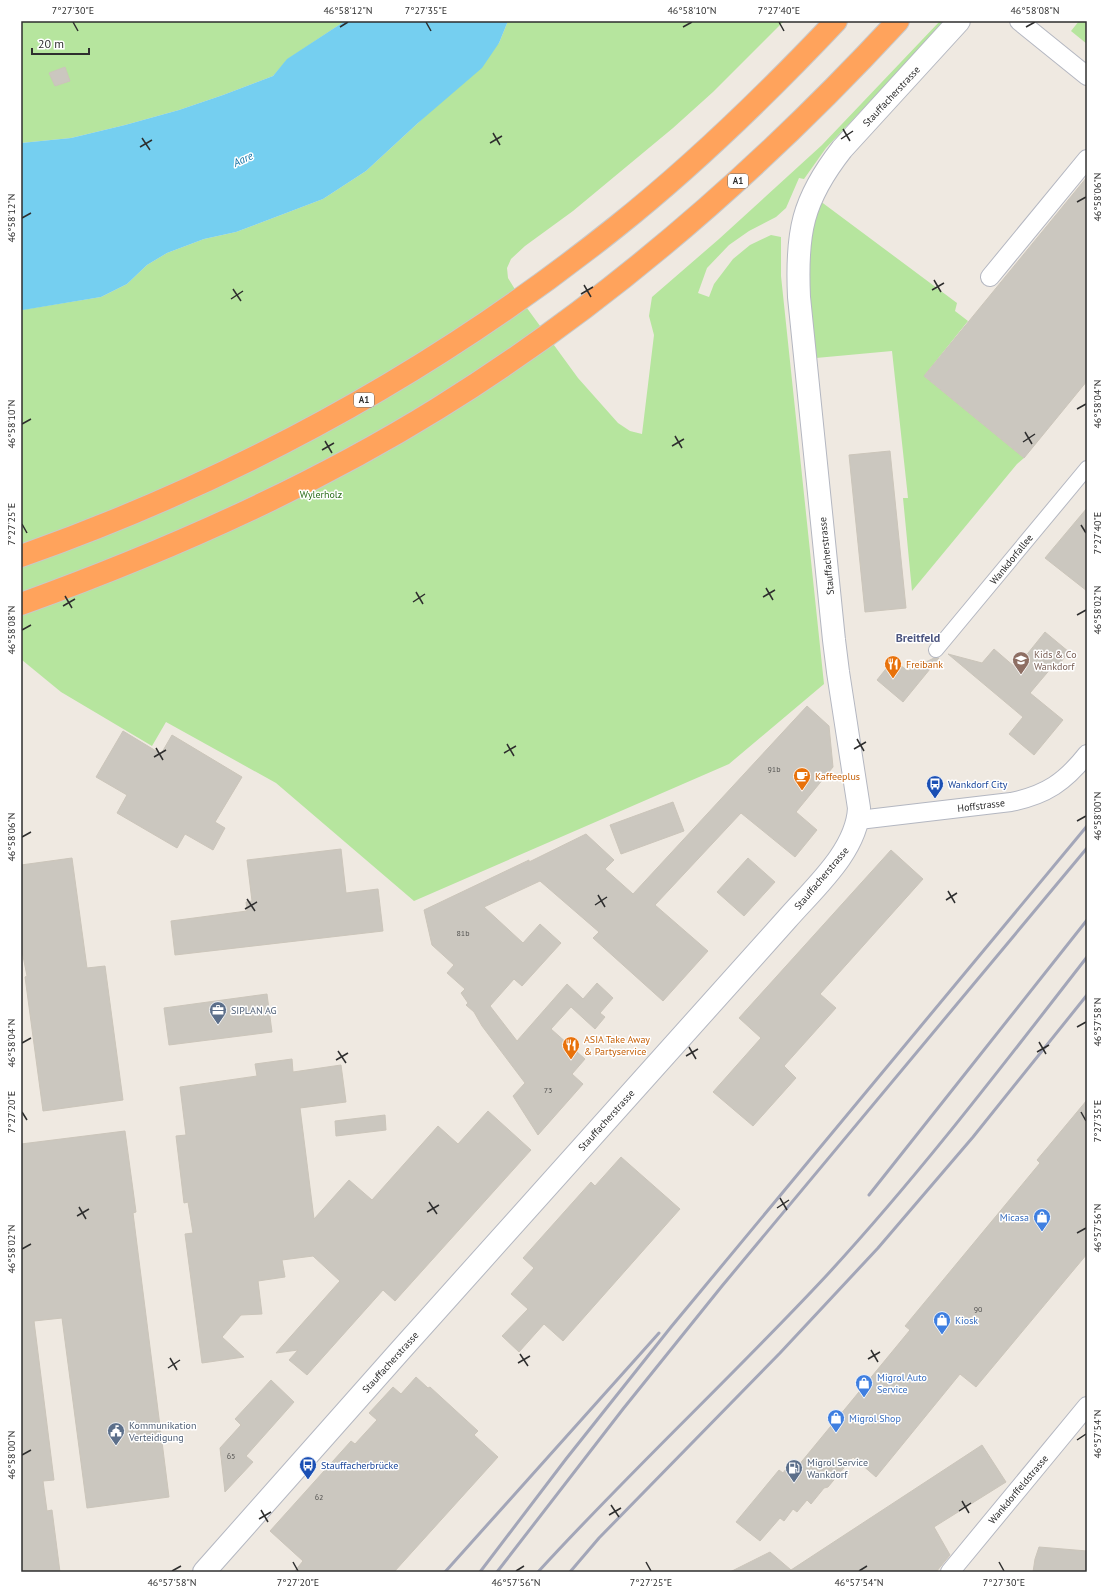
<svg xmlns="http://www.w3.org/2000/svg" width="1108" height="1593" font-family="'PT Sans',sans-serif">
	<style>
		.green { fill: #b6e59e }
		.water { fill: #75cff0 }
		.building { fill: #cbc7bf; stroke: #cbc5ba }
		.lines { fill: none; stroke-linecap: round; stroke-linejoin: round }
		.pedestrian-casing { stroke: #b4b7c1; stroke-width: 16 }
		.minor-casing { stroke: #b4b7c1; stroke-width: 20 }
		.tertiary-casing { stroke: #b4b7c1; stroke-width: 24 }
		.motorway-casing { stroke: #c9c9c9; stroke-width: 24 }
		.pedestrian { stroke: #fff; stroke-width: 14 }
		.minor { stroke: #fff; stroke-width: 18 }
		.tertiary { stroke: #fff; stroke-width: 22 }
		.motorway { stroke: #ffa35c; stroke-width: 22 }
		.rail { stroke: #a3a6b8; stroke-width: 3 }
		.ticks { fill: none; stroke: #2e2e2e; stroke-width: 1.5 }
		.labels { text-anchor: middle; stroke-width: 3; stroke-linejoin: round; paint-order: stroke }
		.number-label { font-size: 8px; fill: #555452 }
		.shield { fill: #fff; stroke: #6d6d6d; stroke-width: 1 }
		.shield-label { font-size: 9px; font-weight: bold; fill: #2e2e2e }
		.street-label { font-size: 10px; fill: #2e2e2e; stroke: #fff }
		.park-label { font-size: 10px; fill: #2c6e1b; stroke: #fff }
		.education-label { font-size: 10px; fill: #785e54; stroke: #fff; text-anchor: start }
		.food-label { font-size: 10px; fill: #c56008; stroke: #fff; text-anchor: start }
		.transit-label { font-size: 10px; fill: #164399; stroke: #fff; text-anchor: start }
		.service-label { font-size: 10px; fill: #4e5e75; stroke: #fff; text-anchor: start }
		.shop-label { font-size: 10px; fill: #366cbe; stroke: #fff; text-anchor: start }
		.water-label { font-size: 11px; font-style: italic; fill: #0d6fa3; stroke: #fff }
		.quarter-label { font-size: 12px; font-weight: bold; fill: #4d5680; stroke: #fff }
		.neatline { fill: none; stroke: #2e2e2e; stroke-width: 1.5 }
		.ticks-label { font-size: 10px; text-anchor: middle; fill: #2e2e2e }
	</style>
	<rect width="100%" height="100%" fill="#efe9e1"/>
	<path class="green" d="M21,21H345L288,59L273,76L223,95L179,110L125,125L71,138L21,143Z
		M508,21H784L713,92L673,128L573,211L525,246L511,259L507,268L508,278L524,304L578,378L618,423L630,431L642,434L654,335L649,316L652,297L719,239L822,145L940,21H946L826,148L804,179L799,178L786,208L776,217L749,231L729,245L707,268L698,293L709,297L714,284L733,259L750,245L771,235L781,237V276L824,684L729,764L414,901L276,783L166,722L152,746L61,692L22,660L21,655V310L101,297L127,284L147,265L167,253L204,239L236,232L323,199L366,171L418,123L499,43Z
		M1079,21H1087V44L1071,31Z
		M812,195L957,303L955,311L968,321L924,376L1024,458L1017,464L912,591L903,498H908L892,351L805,359Z"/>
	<path class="water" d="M345,21H508L499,43L482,68L418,123L366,171L323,199L236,232L204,239L167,253L147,265L127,284L101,297L23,310L21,309V143L71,138L125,125L179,110L223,95L273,76L287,59Z"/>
	<path class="building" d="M65,67L70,81L55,86L49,73Z
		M1087,177V381L1024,458L924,376Z
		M890,451L906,608L865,612L849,455Z
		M1087,508V591L1045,558Z
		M1045,632L1069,652L1055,669L1052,667L1030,693L1063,720L1034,755L1009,734L1023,717L948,654L982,663L994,649L1016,668Z
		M934,658H939L903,702L877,680L893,660L908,671Z
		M807,706L829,726L833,767L796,812L817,830L795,857L741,813L655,905L708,951L663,1001L593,938L599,932L540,881L484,907L523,943L540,924L561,943L522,986L514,979L490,1006L517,1041L567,984L583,999L597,983L613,998L600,1013L605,1017L595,1029L571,1007L551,1029L585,1059L572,1074L583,1084L538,1135L513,1096L525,1083L482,1026L474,1012L466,1005L468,1003L461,993L465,989L447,973L454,965L432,945L424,910L529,860V862L586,834L614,860L605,869L633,894Z
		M123,731L161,754L172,735L242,777L215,822L225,828L213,850L185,834L177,848L117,813L127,795L96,777Z
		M673,802L684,831L621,854L610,825Z
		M341,849L346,893L378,889L383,931L175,955L171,921L247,911L246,902L252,901L247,860Z
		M891,850L923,879L820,994L836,1008L784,1066L796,1078L753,1126L713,1092L761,1038L739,1018Z
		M72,858L87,968L105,966L123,1100L43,1111L25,977L27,976L21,946V865Z
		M748,858L775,882L744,916L717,892Z
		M267,994L272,1032L169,1045L164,1008Z
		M292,1059L293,1072L341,1065L346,1102L300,1108L314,1219L349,1180L372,1200L438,1126L458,1144L488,1111L531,1150L395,1301L383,1290L307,1375L289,1360L298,1350L276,1353L340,1281L313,1256L282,1260L285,1277L258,1281L262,1314L241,1315L222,1337L244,1357L202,1363L185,1234L193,1233L188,1202L184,1203L176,1136L186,1135L180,1087L257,1076L255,1064Z
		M1087,1100V1254L976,1387L960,1374L876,1477L853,1457L828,1487L824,1488L811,1504L807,1500L797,1512L793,1509L784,1521L780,1518L760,1541L736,1522L779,1470L783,1473L792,1461L798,1466L910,1330L905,1326L1040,1163L1037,1160Z
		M385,1115L386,1130L336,1136L335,1121Z
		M125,1131L136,1212L133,1213L169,1497L87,1508L62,1318L34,1321L54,1480L43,1481L47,1511L52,1510L60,1572H21V1144Z
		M621,1157L680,1209L563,1341L544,1324L519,1352L502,1336L528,1309L511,1294L534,1268L523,1258L591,1182L595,1186Z
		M416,1377L428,1388L430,1387L478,1431L474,1435L498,1457L394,1572H294L303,1561L270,1531L351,1441L355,1444L377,1420L369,1413L393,1387L401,1394Z
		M271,1380L294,1402L246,1456L253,1462L225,1492L220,1448L241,1425L235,1419Z
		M982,1445L1006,1482L934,1527L950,1555L936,1572H730L770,1552L791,1570Z
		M1039,1547L1087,1551V1572H1033L1035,1559Z"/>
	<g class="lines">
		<g class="pedestrian-casing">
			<path id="pedestrian" d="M936,650L1087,468"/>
		</g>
		<g class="minor-casing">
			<path id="minor" d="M1019,21L1087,76
				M990,277L1087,159
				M859,820L1011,802C1046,795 1065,782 1087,754
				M950,1572L1087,1406"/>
		</g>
		<g class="tertiary-casing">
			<path id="tertiary" d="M204,1572L399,1352L787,919C814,888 857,851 859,808L838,672L834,640L799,297C796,233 802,200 842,149L959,21"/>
		</g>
		<g class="motorway-casing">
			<path id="motorway" d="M21,556C236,480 437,370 616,227C694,165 767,94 836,21
				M21,604C165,552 306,490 437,409C610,302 760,170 898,21"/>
		</g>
		<use href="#pedestrian" class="pedestrian"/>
		<use href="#minor" class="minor"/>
		<use href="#tertiary" class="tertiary"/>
		<use href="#motorway" class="motorway"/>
		<path class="rail" d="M869,1195L1087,920
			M445,1572L659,1333
			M480,1572L566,1459L671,1327L1087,826
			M497,1572L623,1409L722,1286L1087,848
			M538,1572C631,1470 733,1376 827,1275C920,1174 1003,1065 1087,957
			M570,1572L599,1538L780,1353L878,1248L973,1137L1087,995"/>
	</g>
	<path class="ticks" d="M73,22L78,31M426,22L431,31M779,22L784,31M340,27L348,22M683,27L692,22M1026,27L1035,22M843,129L850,141M493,133L500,145M142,138L150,150M841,139L853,131M490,143L502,136M140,147L152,140M1077,202L1086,197M22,218L31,213M934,280L941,292M584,285L591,297M233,289L241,301M932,290L944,283M581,294L593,287M231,299L243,291M1077,409L1086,404M22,424L31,419M1025,432L1032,444M675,436L682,448M325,441L332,453M1023,442L1035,434M672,446L684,439M322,450L334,443M22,524L27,533M1081,525L1086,533M766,588L773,600M416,592L423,604M65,596L72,608M763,597L775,590M413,602L425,594M63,606L75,599M1077,615L1086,610M22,630L31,625M857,739L864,751M507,744L514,756M156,748L163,760M854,749L866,742M504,753L516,746M154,757L166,750M1077,821L1086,816M22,837L31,832M948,891L955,903M598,895L605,907M247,899L255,911M946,900L957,893M595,905L607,897M245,909L257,902M1077,1027L1086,1022M1039,1042L1046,1054M22,1043L31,1038M689,1047L696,1059M338,1051L346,1063M1037,1052L1049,1045M686,1056L698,1049M336,1060L348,1053M22,1112L27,1120M1081,1112L1086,1121M780,1198L787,1210M429,1202L437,1214M79,1207L86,1219M777,1208L789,1200M427,1212L439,1205M77,1216L89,1209M1077,1233L1086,1228M22,1249L31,1244M871,1350L878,1362M520,1354L528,1366M170,1358L177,1370M868,1359L880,1352M518,1363L530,1356M168,1368L180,1360M1077,1440L1086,1434M22,1455L31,1450M962,1501L969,1513M611,1505L619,1517M261,1510L268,1522M959,1511L971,1503M609,1515L621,1508M259,1519L271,1512M293,1562L298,1571M646,1562L651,1571M999,1562L1004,1571M172,1571L181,1566M516,1571L524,1566M859,1571L867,1566"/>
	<defs>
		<g id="school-pin" transform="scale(0.9)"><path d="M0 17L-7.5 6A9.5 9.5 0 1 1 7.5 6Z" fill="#8d6e63" stroke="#fff"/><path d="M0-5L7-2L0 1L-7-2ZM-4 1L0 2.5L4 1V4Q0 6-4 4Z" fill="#fff"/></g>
		<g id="restaurant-pin" transform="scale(0.9)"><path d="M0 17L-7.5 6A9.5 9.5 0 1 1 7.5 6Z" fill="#e8710a" stroke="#fff"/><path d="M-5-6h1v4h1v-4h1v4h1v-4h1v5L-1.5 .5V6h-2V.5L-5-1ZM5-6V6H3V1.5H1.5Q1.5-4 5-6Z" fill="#fff"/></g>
		<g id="cafe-pin" transform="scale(0.9)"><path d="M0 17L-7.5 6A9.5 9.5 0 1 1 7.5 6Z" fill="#e8710a" stroke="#fff"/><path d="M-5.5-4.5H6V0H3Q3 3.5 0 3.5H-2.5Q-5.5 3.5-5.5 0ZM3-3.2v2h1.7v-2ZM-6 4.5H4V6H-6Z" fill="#fff"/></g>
		<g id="bus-pin" transform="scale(0.9)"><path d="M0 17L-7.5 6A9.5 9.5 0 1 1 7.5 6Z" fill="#1a4fb4" stroke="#fff"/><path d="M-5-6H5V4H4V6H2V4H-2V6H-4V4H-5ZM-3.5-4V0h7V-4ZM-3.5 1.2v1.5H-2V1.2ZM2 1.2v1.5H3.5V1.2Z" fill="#fff"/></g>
		<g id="office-pin" transform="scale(0.9)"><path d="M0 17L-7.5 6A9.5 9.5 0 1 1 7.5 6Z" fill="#5c6f8a" stroke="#fff"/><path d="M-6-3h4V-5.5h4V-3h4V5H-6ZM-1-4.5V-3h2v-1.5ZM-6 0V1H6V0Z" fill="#fff"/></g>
		<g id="shop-pin" transform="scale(0.9)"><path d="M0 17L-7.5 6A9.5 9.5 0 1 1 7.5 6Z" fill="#3f7fe0" stroke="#fff"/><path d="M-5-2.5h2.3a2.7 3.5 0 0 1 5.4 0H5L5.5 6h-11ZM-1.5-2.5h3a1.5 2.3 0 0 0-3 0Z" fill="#fff"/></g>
		<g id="civic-pin" transform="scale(0.9)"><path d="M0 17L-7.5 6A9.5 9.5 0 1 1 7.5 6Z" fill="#5c6f8a" stroke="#fff"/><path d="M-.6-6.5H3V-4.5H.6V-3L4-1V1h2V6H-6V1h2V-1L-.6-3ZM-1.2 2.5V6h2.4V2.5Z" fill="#fff"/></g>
		<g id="fuel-pin" transform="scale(0.9)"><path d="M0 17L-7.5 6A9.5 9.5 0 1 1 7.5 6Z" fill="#5c6f8a" stroke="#fff"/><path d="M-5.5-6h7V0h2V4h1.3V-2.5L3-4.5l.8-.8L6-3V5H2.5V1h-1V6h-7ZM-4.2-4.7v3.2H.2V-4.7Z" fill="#fff"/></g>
	</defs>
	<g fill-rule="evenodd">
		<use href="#school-pin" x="1021" y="660"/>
		<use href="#restaurant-pin" x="893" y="664"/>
		<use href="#cafe-pin" x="802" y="776"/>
		<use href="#bus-pin" x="935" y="784"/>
		<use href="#office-pin" x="218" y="1010"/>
		<use href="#restaurant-pin" x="571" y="1045"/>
		<use href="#shop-pin" x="1042" y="1217"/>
		<use href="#shop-pin" x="942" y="1320"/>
		<use href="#shop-pin" x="864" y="1383"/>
		<use href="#shop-pin" x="836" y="1418"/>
		<use href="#civic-pin" x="116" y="1431"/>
		<use href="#bus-pin" x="308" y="1465"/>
		<use href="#fuel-pin" x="794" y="1468"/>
	</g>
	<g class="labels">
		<g class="number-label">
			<text x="774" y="772">91b</text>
			<text x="463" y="936">81b</text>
			<text x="548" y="1093">73</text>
			<text x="978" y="1312">90</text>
			<text x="231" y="1459">65</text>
			<text x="319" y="1500">62</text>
		</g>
		<g class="shield">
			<rect x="728" y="174" width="20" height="14" rx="3"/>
			<rect x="354" y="393" width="20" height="14" rx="3"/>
		</g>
		<g class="shield-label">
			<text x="738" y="184">A1</text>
			<text x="364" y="403">A1</text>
		</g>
		<g class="street-label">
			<text transform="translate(891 96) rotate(-47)" y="4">Stauffacherstrasse</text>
			<text transform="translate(826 556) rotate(-96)" y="4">Stauffacherstrasse</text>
			<text transform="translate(1011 559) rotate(-51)" y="4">Wankdorfallee</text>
			<text transform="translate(981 805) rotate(-7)" y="4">Hoffstrasse</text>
			<text transform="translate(821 878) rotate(-50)" y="4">Stauffacherstrasse</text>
			<text transform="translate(606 1120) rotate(-48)" y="4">Stauffacherstrasse</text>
			<text transform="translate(390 1362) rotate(-48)" y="4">Stauffacherstrasse</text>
			<text transform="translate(1018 1489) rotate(-50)" y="4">Wankdorffeldstrasse</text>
		</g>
		<g class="park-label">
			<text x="321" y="498">Wylerholz</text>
		</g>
		<g class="education-label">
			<text x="1034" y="658">Kids &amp; Co<tspan x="1034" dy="12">Wankdorf</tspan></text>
		</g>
		<g class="food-label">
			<text x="906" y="668">Freibank</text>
			<text x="815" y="780">Kaffeeplus</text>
			<text x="584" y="1043">ASIA Take Away<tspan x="584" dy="12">&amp; Partyservice</tspan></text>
		</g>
		<g class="transit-label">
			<text x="948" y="788">Wankdorf City</text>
			<text x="321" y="1469">Stauffacherbrücke</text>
		</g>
		<g class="service-label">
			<text x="231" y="1014">SIPLAN AG</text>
			<text x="129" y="1429">Kommunikation<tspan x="129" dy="12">Verteidigung</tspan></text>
			<text x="807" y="1466">Migrol Service<tspan x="807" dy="12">Wankdorf</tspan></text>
		</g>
		<g class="shop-label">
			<text x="1029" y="1221" text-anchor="end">Micasa</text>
			<text x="955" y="1324">Kiosk</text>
			<text x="877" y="1381">Migrol Auto<tspan x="877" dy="12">Service</tspan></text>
			<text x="849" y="1422">Migrol Shop</text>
		</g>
		<g class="water-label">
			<text transform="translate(243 159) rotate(-25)" y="4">Aare</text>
		</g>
		<g class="quarter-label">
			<text x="918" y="642">Breitfeld</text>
		</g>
	</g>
	<rect width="1108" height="1593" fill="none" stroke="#ffffff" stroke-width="44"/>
	<path d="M32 48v6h57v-6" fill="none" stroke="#2e2e2e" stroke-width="2"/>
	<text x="38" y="48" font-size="12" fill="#2e2e2e" stroke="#ffffff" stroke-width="3" paint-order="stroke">20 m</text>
	<rect x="22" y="22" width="1064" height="1549" class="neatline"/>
	<g class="ticks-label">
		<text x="73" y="14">7°27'30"E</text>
		<text x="348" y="14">46°58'12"N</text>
		<text x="426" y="14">7°27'35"E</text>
		<text x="692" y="14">46°58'10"N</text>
		<text x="779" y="14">7°27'40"E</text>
		<text x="1035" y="14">46°58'08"N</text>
		<text transform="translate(1097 197) rotate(-90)" y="4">46°58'06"N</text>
		<text transform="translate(11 218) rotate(-90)" y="4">46°58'12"N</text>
		<text transform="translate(1097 404) rotate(-90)" y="4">46°58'04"N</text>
		<text transform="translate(11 424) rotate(-90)" y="4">46°58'10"N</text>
		<text transform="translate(11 524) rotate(-90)" y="4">7°27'25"E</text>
		<text transform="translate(1097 533) rotate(-90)" y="4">7°27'40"E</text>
		<text transform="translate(1097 610) rotate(-90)" y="4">46°58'02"N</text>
		<text transform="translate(11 630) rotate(-90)" y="4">46°58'08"N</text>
		<text transform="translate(1097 816) rotate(-90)" y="4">46°58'00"N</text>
		<text transform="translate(11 837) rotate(-90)" y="4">46°58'06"N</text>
		<text transform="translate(1097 1022) rotate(-90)" y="4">46°57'58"N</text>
		<text transform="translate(11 1043) rotate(-90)" y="4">46°58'04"N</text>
		<text transform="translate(11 1112) rotate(-90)" y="4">7°27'20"E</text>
		<text transform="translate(1097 1121) rotate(-90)" y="4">7°27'35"E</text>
		<text transform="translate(1097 1228) rotate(-90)" y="4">46°57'56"N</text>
		<text transform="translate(11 1249) rotate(-90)" y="4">46°58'02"N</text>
		<text transform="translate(1097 1434) rotate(-90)" y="4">46°57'54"N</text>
		<text transform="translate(11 1455) rotate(-90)" y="4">46°58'00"N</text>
		<text x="172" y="1586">46°57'58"N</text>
		<text x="298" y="1586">7°27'20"E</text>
		<text x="516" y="1586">46°57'56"N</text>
		<text x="651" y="1586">7°27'25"E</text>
		<text x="859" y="1586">46°57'54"N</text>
		<text x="1004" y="1586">7°27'30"E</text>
	</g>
</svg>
